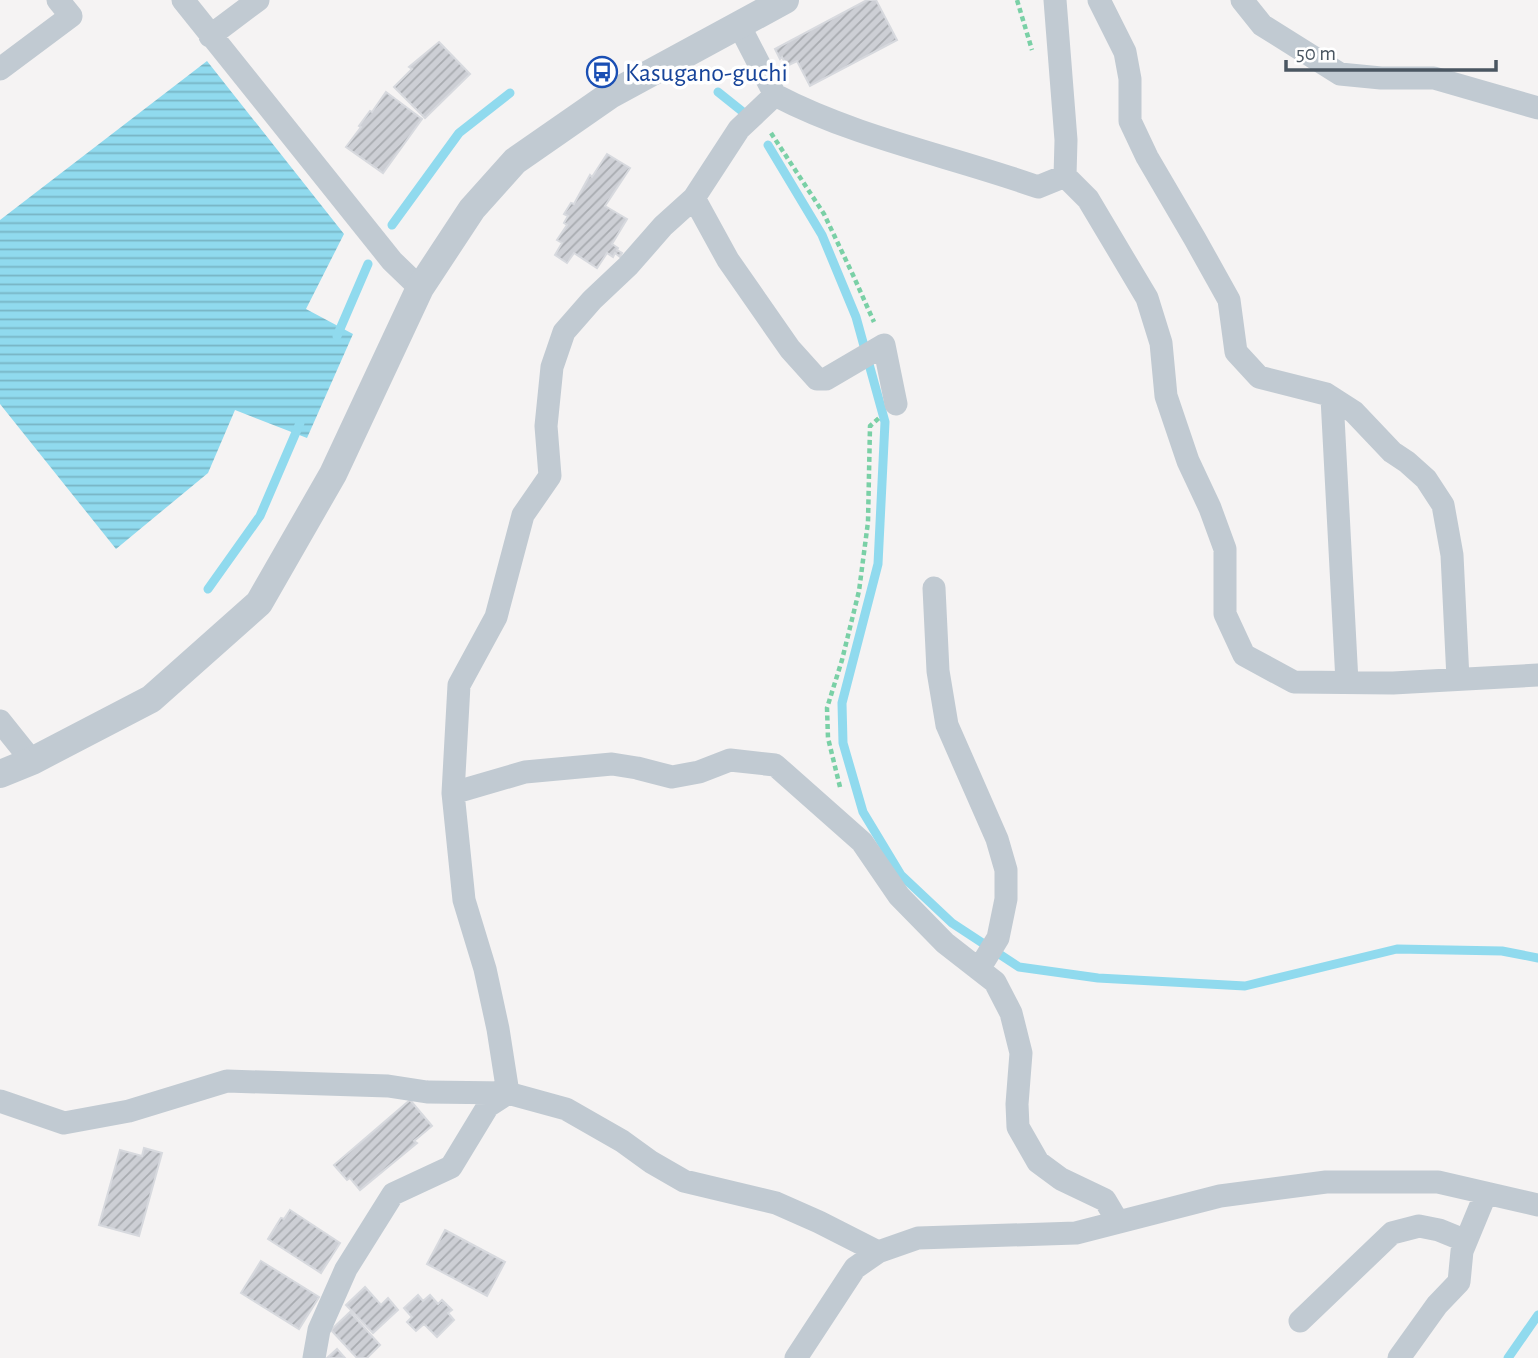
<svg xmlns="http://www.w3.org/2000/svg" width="1538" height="1358" font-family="'Alegreya Sans',sans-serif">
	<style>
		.water { fill: url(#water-rules) }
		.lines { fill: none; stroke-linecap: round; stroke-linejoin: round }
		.stream { stroke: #90daee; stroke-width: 9 }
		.building { fill: url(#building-hatch); stroke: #d7d9de; stroke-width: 2 }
		.path { stroke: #7ad0a6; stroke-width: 4.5; stroke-dasharray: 5 3.5; stroke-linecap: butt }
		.minor { stroke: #c1cad2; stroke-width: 23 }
		.tertiary { stroke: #c1cad2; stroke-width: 28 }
		.labels { text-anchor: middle; stroke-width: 7; stroke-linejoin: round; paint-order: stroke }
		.transit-label { font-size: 26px; fill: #164399; stroke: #fff; text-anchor: start }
	</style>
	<defs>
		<pattern id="water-rules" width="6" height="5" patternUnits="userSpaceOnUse" patternTransform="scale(1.75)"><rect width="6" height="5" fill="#90daee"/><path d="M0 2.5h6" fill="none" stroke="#78b4c4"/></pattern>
		<pattern id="building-hatch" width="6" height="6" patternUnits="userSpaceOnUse" patternTransform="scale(1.75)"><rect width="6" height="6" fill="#cdcfd5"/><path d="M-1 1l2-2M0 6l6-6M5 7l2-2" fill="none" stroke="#a8abb0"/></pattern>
	</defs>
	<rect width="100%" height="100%" fill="#f5f3f3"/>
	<path class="water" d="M207,61L344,234L306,309L353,334L307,438L235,410L208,473L116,549L0,404V220Z"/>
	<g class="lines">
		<path class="stream" d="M718,92L743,112
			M768,145L822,235L856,317L885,422L878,564L842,703L843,743L863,812L901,875L952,923L1019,967L1098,978L1245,986L1397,949L1502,951L1538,958
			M392,225L459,133L510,93
			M337,336L368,264
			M208,589L260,516L300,423
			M1508,1358L1538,1315"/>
	</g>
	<path class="building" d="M867,0H876L897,40L810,86L797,61L787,66L782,57L780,59L775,49Z
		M439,42L470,74L425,118L394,87L412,69L409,67Z
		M386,92L422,119L383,173L346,147L361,127L359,126L370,111L372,112Z
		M607,154L630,168L605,206L627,219L612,244L618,248L617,250L622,253L620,257L615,253L613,257L607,253L597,268L574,253L567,263L555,255L562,243L557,240L567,225L564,223L568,216L564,214L571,203L574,204L590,175L592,177Z
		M410,1100L432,1126L414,1141L417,1143L360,1190L350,1178L347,1180L334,1165Z
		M144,1148L162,1153L139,1236L99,1225L120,1150L142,1156Z
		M290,1210L340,1243L321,1273L268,1239L281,1218L284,1219Z
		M445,1230L505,1262L487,1296L427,1264Z
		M261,1261L319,1297L299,1329L241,1293Z
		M365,1287L381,1305L388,1298L398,1310L373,1333L346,1305Z
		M418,1295L423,1301L430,1295L438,1304L442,1300L452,1310L448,1313L454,1320L437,1337L424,1324L416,1331L407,1322L412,1317L404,1308Z
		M350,1312L380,1345L367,1358H357L331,1330Z
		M337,1349L345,1358H327Z"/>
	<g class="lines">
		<path class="path" d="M1017,0L1032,50
			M771,133L824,214L853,275L874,322
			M840,787L828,738L827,708L842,660L859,591L868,522L870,426L879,418"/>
		<path class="minor" d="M183,0L392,261L420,288
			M1055,0L1066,140L1065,176L1088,199L1147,298L1161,343L1166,396L1188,461L1210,508L1225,549V614L1244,655L1294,682L1393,683L1538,675
			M1099,0L1125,52L1130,79V121L1147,157L1195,239L1229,300L1236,352L1259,377L1326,394L1354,412L1392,452L1407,462L1426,479L1443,505L1452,555L1458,679
			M1242,0L1262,25L1340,74L1381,78H1434L1538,108
			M739,25L775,95
			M210,36L258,0
			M0,69L71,16L58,0
			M694,198L728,260L790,349L817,379H826L884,345L896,404
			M1332,398L1347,682
			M934,588L938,671L947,725L997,839L1006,870V899L998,938L979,969
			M0,721L32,761
			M453,793L525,772L612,764L637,768L672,777L699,772L730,760L775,765L862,842L899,896L945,943L995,982L1011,1013L1021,1053L1017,1104L1018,1127L1038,1162L1061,1179L1105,1200L1118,1222
			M508,1093L498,1029L485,969L464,900L453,793L459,685L496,617L523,515L550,476L546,426L552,367L564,332L592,300L628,266L663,226L694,198L739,129L775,95C857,138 951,156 1038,187L1065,176
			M0,1101L64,1123L129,1111L227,1081L388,1086L427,1092L508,1093L566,1109L622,1141L651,1162L684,1181L776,1203L819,1222L878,1252
			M1300,1321L1392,1233L1419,1226L1439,1230L1466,1241
			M314,1358L319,1330L346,1269L393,1194L451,1167L488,1106L508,1093
			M796,1358L855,1268L878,1252L918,1238L1076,1233L1220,1196L1326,1182H1438L1538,1205
			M1399,1358L1437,1305L1459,1282L1462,1251L1486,1193"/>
		<path class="tertiary" d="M0,774L32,761L151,699L259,603L333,474L420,288L472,209L515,161L610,95L785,0"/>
	</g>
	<defs>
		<g id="bus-ring" transform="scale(1.575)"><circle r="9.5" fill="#fff" stroke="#1a4fb4" stroke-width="1.5"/><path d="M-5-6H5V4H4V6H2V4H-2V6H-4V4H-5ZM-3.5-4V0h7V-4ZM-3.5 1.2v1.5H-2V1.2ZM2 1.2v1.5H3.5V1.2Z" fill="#1a4fb4"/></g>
	</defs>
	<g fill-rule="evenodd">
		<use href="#bus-ring" x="602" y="72"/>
	</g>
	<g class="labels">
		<g class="transit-label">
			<text x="625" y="81">Kasugano-guchi</text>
		</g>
	</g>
	<path d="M1286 60v10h210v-10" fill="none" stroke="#4a5661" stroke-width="3.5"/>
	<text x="1296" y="60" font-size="21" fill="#4a5661" stroke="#ffffff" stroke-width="5" paint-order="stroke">50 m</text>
</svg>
